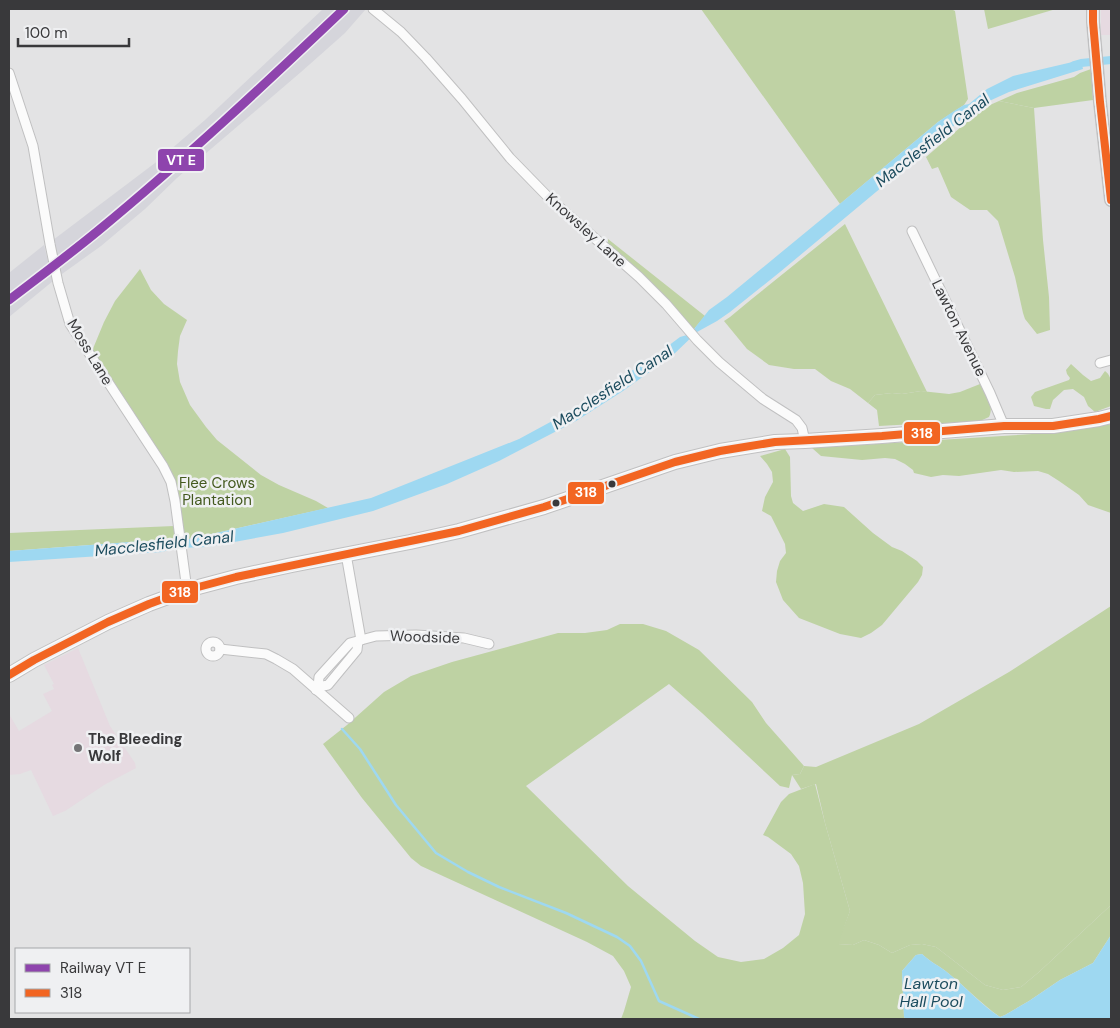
<svg xmlns="http://www.w3.org/2000/svg" width="1120" height="1028" font-family="'DM Sans',sans-serif">
<style>
.commercial{fill:#e6dae1}
.built{fill:#d5d5db}
.green{fill:#bfd2a4}
.forest{fill:#bed2a3}
.water{fill:#9ed8f1}
.lines{fill:none;stroke-linecap:round;stroke-linejoin:round}
.stream{stroke:#9ed8f1;stroke-width:2.5}
.canal{stroke:#9ed8f1;stroke-width:8}
.minor-casing{stroke:#c0c0c1;stroke-width:11}
.major-casing{stroke:#c0c0c1;stroke-width:14}
.highway-casing{stroke:#c0c0c1;stroke-width:16}
.minor{stroke:#fbfbfb;stroke-width:9}
.major{stroke:#fbfbfb;stroke-width:11}
.highway{stroke:#fbfbfb;stroke-width:14}
.bus-1-casing{stroke:#eff0f2;stroke-width:11}
.bus-1{stroke:#f26522;stroke-width:8}
.rail-1-casing{stroke:#eff0f2;stroke-width:12}
.rail-1{stroke:#8e44ad;stroke-width:9}
.bus-dot{fill:#39393b;stroke:#eff0f2;stroke-width:2}
.poi-dot{fill:#747476;stroke:#eff0f2;stroke-width:2}
.labels{text-anchor:middle;stroke-width:5;stroke-linejoin:round;paint-order:stroke}
.street-label{font-size:15px;fill:#39393b;stroke:#eff0f2}
.park-label{font-size:15px;fill:#445a1f;stroke:#eff0f2}
.poi-label{font-size:15px;font-weight:bold;fill:#39393b;stroke:#eff0f2;text-anchor:start}
.water-label{font-size:16px;font-style:italic;fill:#1c4c5e;stroke:#eff0f2}
.line-badge{stroke:#eff0f2;stroke-width:2}
.badge-label{font-size:14px;text-anchor:middle;font-weight:bold;fill:#fff}
</style>
<rect width="100%" height="100%" fill="#e3e3e4"/>
<!-- commercial -->
<g class="commercial">
<rect x="1101" y="9" width="10" height="26"/>
<polygon points="78,648 110,726 135,763 136,768 104,785 65,811 53,816 31,770 20,774 9,775 9,714 19,731 52,711 43,694 54,689 52,685 54,684 44,665"/>
</g>
<!-- built -->
<g class="built">
<polygon points="323,9 366,9 345,33 301,72 177,178 145,209 101,246 62,274 58,267 53,240 155,163 205,120"/>
<polygon points="44,245 53,281 9,317 9,273"/>
</g>
<!-- green -->
<g class="green">
<polygon points="701,9 951,9 955,11 968,99 964,105 938,122 840,204"/>
<polygon points="984,9 1056,9 988,29"/>
<polygon points="999,101 1034,108 1043,240 1049,297 1050,330 1037,334 1025,319 1023,313 1015,277 998,221 987,210 970,210 951,197 938,167 932,169 926,157 983,108"/>
<polygon points="845,224 927,392 921,391 902,394 892,393 875,395 868,403 850,389 831,381 815,369 794,369 769,365 747,349 724,321 730,317 753,298"/>
<polygon points="608,239 705,316 694,329 659,291 608,245"/>
<path d="M1071,364L1083,375L1091,381L1100,378L1105,371C1115,378 1111,395 1111,406L1095,412L1088,406L1084,397L1073,389L1064,390L1053,400L1050,409H1046L1034,406L1031,397L1035,392L1069,380L1070,378L1067,374L1066,370Z"/>
<polygon points="1111,606 1111,905 1039,972 1021,987 1003,990 985,985 936,947 922,944 910,945 892,953 879,945 864,940 853,945 837,944 850,911 825,823 816,784 801,789 792,775 800,774 804,766 816,767 919,724 1009,672"/>
</g>
<!-- forest -->
<g class="forest">
<polygon points="1091,69 1093,100 1034,108 999,101 1017,93 1074,77 1080,73"/>
<polygon points="140,269 151,290 164,304 187,320 180,336 178,351 177,364 180,382 190,405 206,427 217,440 261,475 279,485 316,501 328,508 185,540 175,485 92,351 104,322 115,301"/>
<path d="M980,384C985,394 995,406 989,417L978,422L915,424L879,426L877,410L868,403L875,395L892,393L902,394L921,391L949,394L960,392Z"/>
<polygon points="1111,424 1111,513 1088,505 1079,495 1059,481 1048,474 1038,471 1014,472 1001,470 959,476 943,475 931,477 914,473 913,470 905,464 895,459 885,458 862,460 821,456 812,448 1064,432"/>
<polygon points="785,449 790,457 791,496 793,503 803,511 824,504 844,507 873,533 892,547 902,551 917,561 923,567 922,575 918,582 882,625 871,633 861,638 840,634 799,618 783,600 776,582 777,571 780,561 786,553 785,544 771,516 762,511 765,497 773,482 772,472 767,464 760,456"/>
<polygon points="174,526 177,541 144,541 9,551 9,533"/>
<path d="M620,624H643L666,631L699,650L752,702L766,723L804,766L800,774L792,775L789,788L780,786L702,713L669,684L526,786L628,886L695,941L718,957L741,962L764,959L783,948L799,935L805,914L803,883L799,866L791,854L768,837L763,835L781,802L789,794L815,784L825,823L850,911L838,944L853,945L864,940L879,945L892,953L910,945L922,944L936,947L985,985L1003,990L1021,987L1039,972L1111,905V935L1093,963L1060,980L1029,1001L1005,1015L1000,1017C981,1004 966,987 948,973C940,966 930,962 922,954L916,955L902,971L904,1017L906,1019H621L624,1011L631,987L624,971L613,956L587,942L421,866L411,858L362,798L323,744L347,725L384,692L411,676L452,662L558,633H585L607,630Z"/>
</g>
<!-- water -->
<g class="water">
<path d="M1081,60L1083,69L1009,92L987,102L978,105L906,167L780,272L730,312L717,321L697,332L673,355L623,391L576,421L499,461L447,484L373,511L283,533L207,547L175,548L162,552L9,562V551L144,541C158,541 171,542 185,540L371,498L519,439L567,413L656,355L680,337L687,335L694,329L709,310L727,297L823,218L938,122L954,111L964,105L969,104L987,89L1013,76Z"/>
<path d="M1111,935V1019H906L904,1017L902,971L916,955L922,954C930,962 940,966 948,973C966,987 981,1005 1000,1017L1005,1015L1029,1001L1060,980L1093,963Z"/>
</g>
<g class="lines">
<!-- stream -->
<polyline class="stream" points="342,729 360,749 396,805 436,853 468,872 499,887 566,913 617,937 630,946 641,961 659,1001 699,1019"/>
<!-- canal -->
<polyline class="canal" points="1074,65 1081,63 1111,60"/>
<defs>
<g id="minor">
<polyline points="373,9 401,32 426,58 462,99 510,158 549,198 639,277 666,304 697,340 719,362 763,399 796,420 802,428 805,441"/>
<polyline points="9,73 33,146 50,244 58,283 70,324 163,466 171,482 175,501 187,590"/>
<polyline points="912,231 990,393 1004,426"/>
<polyline points="1100,363 1111,360"/>
<polyline points="346,554 361,640"/>
<circle cx="213" cy="649" r="7"/>
<polyline points="220,649 266,654 276,659 293,669 349,718"/>
<polyline points="318,687 328,685 357,650 358,641"/>
<polyline points="316,690 318,687 319,677 350,643 361,640 376,636 416,635 464,638 489,644"/>
</g>
<polyline id="major" points="1093,9 1093,22 1100,102 1111,200"/>
<polyline id="highway" points="9,675 34,660 108,622 149,604 187,590 236,577 292,565 410,542 459,531 544,507 675,462 720,451 775,442 805,441 882,436 1004,426 1053,426 1099,419 1111,416"/>
</defs>
<!-- minor casing -->
<use href="#minor" class="minor-casing"/>
<!-- major casing -->
<use href="#major" class="major-casing"/>
<!-- highway casing -->
<use href="#highway" class="highway-casing"/>
<!-- minor -->
<use href="#minor" class="minor"/>
<!-- major -->
<use href="#major" class="major"/>
<!-- highway -->
<use href="#highway" class="highway"/>
<defs>
<g id="bus-1">
<polyline points="1093,9 1093,22 1100,102 1111,200"/>
<polyline points="9,675 34,660 108,622 149,604 187,590 236,577 459,531 544,507 675,462 720,451 775,442 882,436 1004,426 1053,426 1099,419 1111,416"/>
</g>
</defs>
<!-- bus-1 casing -->
<use href="#bus-1" class="bus-1-casing"/>
<!-- bus-1 -->
<use href="#bus-1" class="bus-1"/>
<defs>
<path id="rail-1" d="M9,300C39,277 70,254 99,230C184,160 264,85 344,9"/>
</defs>
<!-- rail-1 casing -->
<use href="#rail-1" class="rail-1-casing"/>
<!-- rail-1 -->
<use href="#rail-1" class="rail-1"/>
</g>
<!-- markers -->
<g class="bus-dot">
<circle cx="612" cy="484" r="4.5"/>
<circle cx="556" cy="503" r="4.5"/>
</g>
<circle class="poi-dot" cx="78" cy="748" r="5"/>
<g class="labels">
<!-- street labels -->
<g class="street-label">
<text transform="translate(586 230) rotate(42)" y="5">Knowsley Lane</text>
<text transform="translate(959 328) rotate(64)" y="5">Lawton Avenue</text>
<text transform="translate(90 352) rotate(59)" y="5">Moss Lane</text>
<text transform="translate(425 637) rotate(2)" y="5">Woodside</text>
</g>
<!-- park labels -->
<g class="park-label">
<text x="217" y="488">Flee Crows<tspan x="217" dy="17">Plantation</tspan></text>
</g>
<!-- poi labels -->
<g class="poi-label">
<text x="88" y="744">The Bleeding<tspan x="88" dy="17">Wolf</tspan></text>
</g>
<!-- water labels -->
<g class="water-label">
<text transform="translate(932 140) rotate(-38)" y="6">Macclesfield Canal</text>
<text transform="translate(612 387) rotate(-33)" y="6">Macclesfield Canal</text>
<text transform="translate(164 543) rotate(-6)" y="6">Macclesfield Canal</text>
<text x="931" y="989">Lawton<tspan x="931" dy="18">Hall Pool</tspan></text>
</g>
</g>
<g class="line-badge">
<rect x="157" y="148" width="48" height="24" rx="5" fill="#8e44ad"/>
<rect x="903" y="421" width="38" height="24" rx="5" fill="#f26522"/>
<rect x="567" y="481" width="38" height="24" rx="5" fill="#f26522"/>
<rect x="161" y="580" width="38" height="24" rx="5" fill="#f26522"/>
</g>
<g class="badge-label">
<text x="181" y="165">VT E</text>
<text x="922" y="438">318</text>
<text x="586" y="497">318</text>
<text x="180" y="597">318</text>
</g>
<!-- border -->
<rect width="1120" height="1028" fill="none" stroke="#39393b" stroke-width="20"/>
<!-- legend -->
<rect x="15" y="948" width="175" height="65" fill="#eff0f2" stroke="#a6a7a9"/>
<rect x="25" y="964" width="25" height="8" fill="#8e44ad" stroke="#a6a7a9"/>
<text x="60" y="973" font-size="15" fill="#39393b">Railway VT E</text>
<rect x="25" y="989" width="25" height="8" fill="#f26522" stroke="#a6a7a9"/>
<text x="60" y="998" font-size="15" fill="#39393b">318</text>
<!-- scale -->
<path d="M18 38v8h111v-8" fill="none" stroke="#39393b" stroke-width="2.5"/>
<text x="25" y="38" font-size="15" fill="#39393b" stroke="#eff0f2" stroke-width="4" paint-order="stroke">100 m</text>
</svg>
